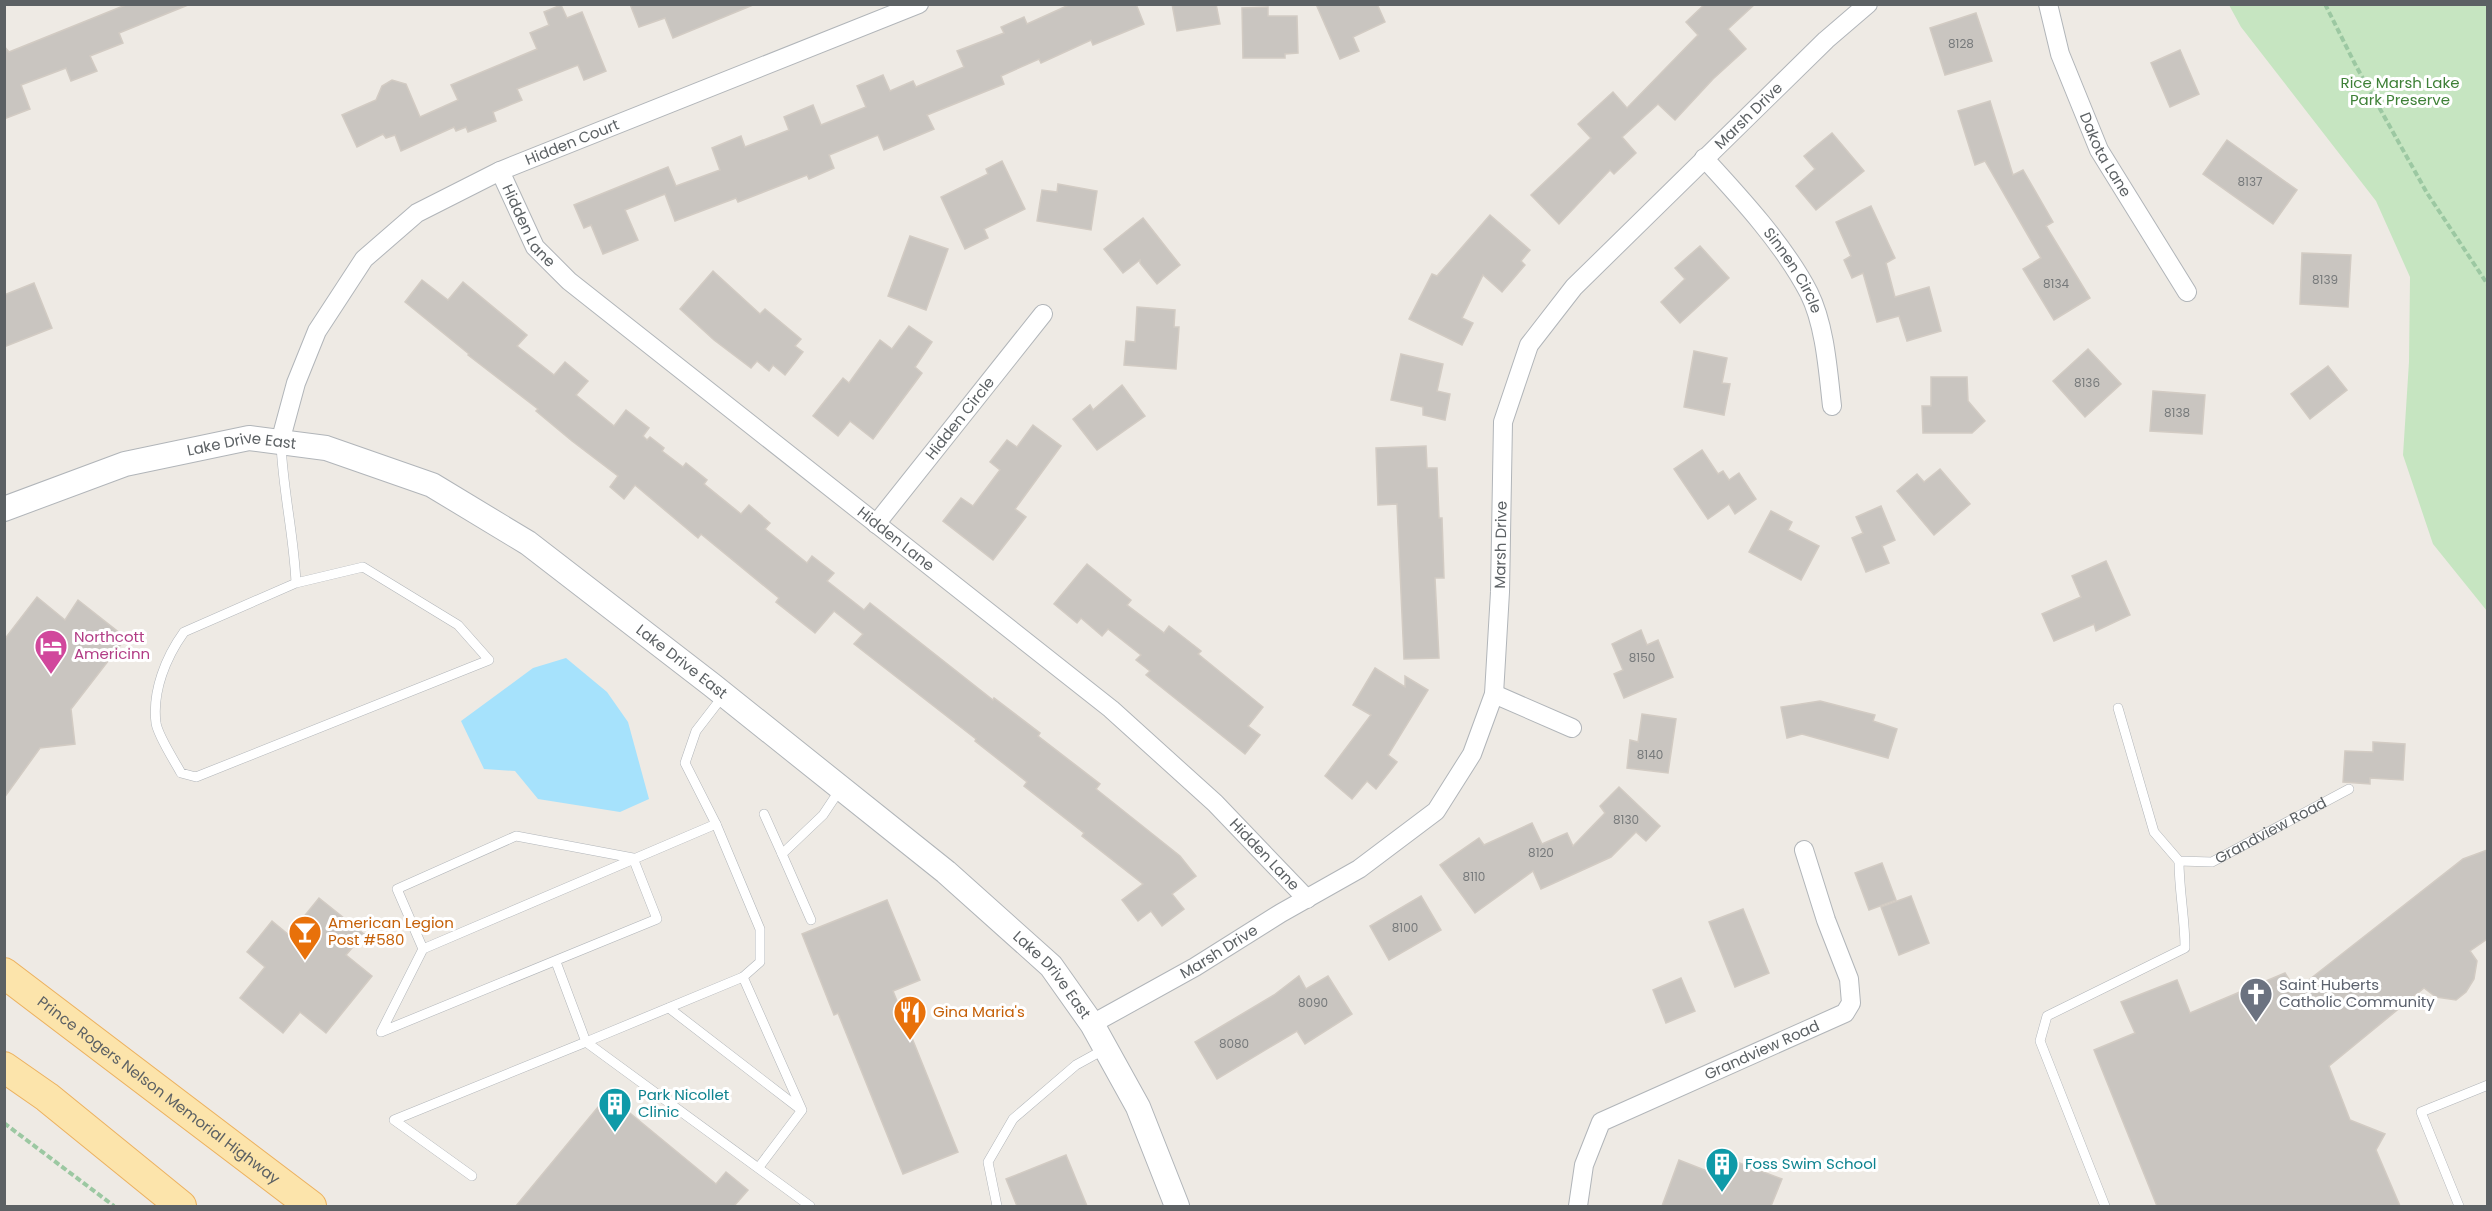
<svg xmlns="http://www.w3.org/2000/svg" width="2492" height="1211" font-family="Poppins,sans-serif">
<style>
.green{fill:#c6e5c1}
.water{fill:#a6e2fc}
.building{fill:#c9c5c0;stroke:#d2cbc3;stroke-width:1.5}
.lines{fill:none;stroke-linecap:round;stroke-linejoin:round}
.service-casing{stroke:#b1b5b9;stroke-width:10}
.minor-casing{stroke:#b1b5b9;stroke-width:20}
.tertiary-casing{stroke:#b1b5b9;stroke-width:26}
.primary-casing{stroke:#ecb15f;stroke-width:32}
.path{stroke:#9cc8a2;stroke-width:4;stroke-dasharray:6 3;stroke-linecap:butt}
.service{stroke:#fff;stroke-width:9}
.minor{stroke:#fff;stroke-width:18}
.tertiary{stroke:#fff;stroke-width:24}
.primary{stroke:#fce4ab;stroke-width:30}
.labels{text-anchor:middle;stroke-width:6;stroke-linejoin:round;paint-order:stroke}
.number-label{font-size:12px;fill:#777a7b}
.park-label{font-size:15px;fill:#3e8037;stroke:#fff}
.street-label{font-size:15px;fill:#5c6164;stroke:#fff}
.hotel-label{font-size:15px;fill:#b23c85;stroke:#fff;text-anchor:start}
.food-label{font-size:15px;fill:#c56008;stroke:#fff;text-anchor:start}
.worship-label{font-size:15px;fill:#5b616d;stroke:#fff;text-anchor:start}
.culture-label{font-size:15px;fill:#0d838f;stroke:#fff;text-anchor:start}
</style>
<rect width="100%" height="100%" fill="#eeeae4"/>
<!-- green -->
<polygon class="green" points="2229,5 2487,5 2487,611 2433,544 2403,455 2409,362 2410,277 2376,201 2241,27"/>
<!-- water -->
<polygon class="water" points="566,658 607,692 628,722 649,799 620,812 538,799 515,771 484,769 461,721 533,668"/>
<!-- building -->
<g class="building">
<polygon points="128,4 188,5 119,33 123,43 90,56 97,71 71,81 66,68 21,85 30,109 4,119 4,46 9,52"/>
<polygon points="630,4 753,4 753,5 673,38 665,18 639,27"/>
<polygon points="1071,4 1136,4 1144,24 1093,45 1091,40 1041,63 1039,59 1001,76 1004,84 927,115 934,129 884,150 878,135 829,155 834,168 809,179 807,175 738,202 736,198 675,221 665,194 625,210 638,240 603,254 591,225 584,228 574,205 668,167 676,186 720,170 712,148 741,136 745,147 789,130 784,117 813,105 821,125 866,107 857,86 883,75 890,91 913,81 916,87 964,67 957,51 1004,33 1001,27 1024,17 1027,24"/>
<polygon points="1172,4 1216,4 1220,24 1177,31"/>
<polygon points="1316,4 1377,4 1385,22 1353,37 1359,51 1340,59"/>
<polygon points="1705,4 1755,4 1728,29 1746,49 1713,79 1675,120 1658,104 1622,137 1636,153 1614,174 1610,170 1559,224 1531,195 1591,138 1578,124 1613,92 1627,108 1698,35 1686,22"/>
<polygon points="561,5 567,18 582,12 606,71 584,80 578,65 517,89 522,100 493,112 496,121 468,132 466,127 456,131 454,127 401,151 395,135 386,138 383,134 357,147 342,115 376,100 382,86 392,80 406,84 420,117 458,100 451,85 537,49 530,33 549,25 544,12"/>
<polygon points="1268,7 1268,16 1297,16 1298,53 1285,54 1285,58 1243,58 1242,8"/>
<polygon points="1976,13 1992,61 1945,75 1930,28"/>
<polygon points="2180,50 2199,94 2170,107 2151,63"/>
<polygon points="1990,101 2013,175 2023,170 2053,222 2046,226 2090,298 2054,320 2023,269 2041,258 1985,161 1975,165 1958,111"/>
<polygon points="1832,133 1864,171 1816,210 1796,186 1815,169 1804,156"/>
<polygon points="2227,140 2297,190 2273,224 2203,174"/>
<polygon points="1002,161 1025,209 984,229 988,238 965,249 941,197 988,174 986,169"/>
<polygon points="1058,184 1097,191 1091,230 1037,221 1042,190 1057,192"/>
<polygon points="1871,206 1895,258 1886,263 1895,297 1929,287 1941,331 1907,341 1899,316 1877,322 1863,273 1852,278 1844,260 1851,256 1836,222"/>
<polygon points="1490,215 1530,250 1521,261 1525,265 1502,292 1483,275 1462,318 1473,323 1462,345 1409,319 1432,274 1437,276"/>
<polygon points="1143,218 1180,265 1157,284 1140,263 1140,260 1123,273 1104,249"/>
<polygon points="910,236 948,249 926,310 888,296"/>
<polygon points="1700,246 1729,278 1680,323 1661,302 1685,279 1675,268"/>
<polygon points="2302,253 2351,255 2348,307 2300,304"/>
<polygon points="713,271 760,314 765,309 801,339 795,346 803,352 785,375 773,365 769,371 757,361 751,368 714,340 680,309"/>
<polygon points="422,280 448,300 463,282 527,335 517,346 554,375 565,362 588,381 576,395 614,426 626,410 649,428 643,436 647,440 650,437 664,448 662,451 683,467 686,463 707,480 704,484 741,514 749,505 770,523 765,529 807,563 812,556 834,573 827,581 864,610 870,603 993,700 994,698 1040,733 1038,736 1100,784 1096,789 1180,856 1196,876 1172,894 1184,909 1162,926 1151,911 1138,921 1122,900 1143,884 1082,836 1084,833 1024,786 1027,782 975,741 976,739 854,644 863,634 834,611 815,633 776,602 779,598 701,534 698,538 635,485 624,499 610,487 618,476 572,441 536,411 538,409 468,355 469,354 405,302"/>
<polygon points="34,283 52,328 4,347 4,295"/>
<polygon points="1137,307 1175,310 1174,327 1179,327 1176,369 1124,365 1126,341 1135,342"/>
<polygon points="909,326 932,342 915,367 922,373 873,439 850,421 838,436 813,416 843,378 849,383 880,340 892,349"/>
<polygon points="2088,349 2121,384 2085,417 2053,381"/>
<polygon points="1694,351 1727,358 1722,383 1730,384 1724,415 1684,407"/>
<polygon points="1401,354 1443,364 1437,391 1450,394 1445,420 1423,415 1423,407 1391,400"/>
<polygon points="2328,366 2347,390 2310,419 2291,394"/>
<polygon points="1931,377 1967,377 1968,401 1985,421 1972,433 1923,433 1922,406 1931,406"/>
<polygon points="1122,385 1145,416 1097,450 1073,419 1090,405 1093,410"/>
<polygon points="2153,391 2205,395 2202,434 2150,431"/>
<polygon points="1033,425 1061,446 1015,509 1026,517 993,560 943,521 961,498 973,506 1000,470 990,462 1007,440 1017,447"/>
<polygon points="1426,446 1427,468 1437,468 1439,518 1442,518 1444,578 1435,578 1439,658 1404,659 1397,504 1378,505 1376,448"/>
<polygon points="1702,450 1718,474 1723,471 1729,480 1739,473 1756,499 1735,514 1729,504 1708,519 1674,469"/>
<polygon points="1940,469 1970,504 1934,535 1897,491 1917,474 1924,482"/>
<polygon points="1881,506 1895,540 1882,546 1889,563 1866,572 1852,538 1863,533 1856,517"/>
<polygon points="1771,511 1792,522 1788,530 1819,546 1801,580 1749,552"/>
<polygon points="2106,561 2130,615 2096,631 2094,624 2054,641 2042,614 2081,597 2072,576"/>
<polygon points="1087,564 1131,600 1127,605 1164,633 1169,626 1201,651 1198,654 1263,707 1248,726 1260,735 1245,754 1146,675 1150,671 1136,660 1141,655 1108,629 1102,636 1081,618 1077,623 1054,604"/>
<polygon points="37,597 65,620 78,600 126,638 71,709 75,744 40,748 4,798 4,640"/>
<polygon points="1641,630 1647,645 1658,640 1673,677 1624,698 1614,674 1623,670 1612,644"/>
<polygon points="1375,668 1405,687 1405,676 1428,690 1388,755 1397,762 1376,789 1367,781 1352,799 1325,776 1371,715 1353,705"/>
<polygon points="1820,701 1875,715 1873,721 1897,729 1888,758 1802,734 1787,738 1781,707"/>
<polygon points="1642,714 1676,719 1668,773 1627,768 1630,740 1638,742"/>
<polygon points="2373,742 2405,744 2403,780 2370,778 2370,784 2343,782 2345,751 2373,752"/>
<polygon points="1619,787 1660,826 1646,841 1636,832 1611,857 1541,889 1533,871 1475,913 1440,865 1479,838 1484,845 1532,823 1542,844 1567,833 1573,846 1605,813 1600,806"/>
<polygon points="2487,850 2487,939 2470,951 2477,961 2474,979 2466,992 2456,1000 2436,997 2424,988 2329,1066 2350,1120 2385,1134 2376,1150 2400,1206 2157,1206 2094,1050 2135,1033 2121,1002 2177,980 2190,1013 2285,973 2296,990 2463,859"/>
<polygon points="1882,863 1896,900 1869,910 1855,873"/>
<polygon points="1421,896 1441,930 1389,960 1370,926"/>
<polygon points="1911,896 1929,943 1899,955 1881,907"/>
<polygon points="319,898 364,934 346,955 372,976 326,1033 300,1012 283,1033 240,998 265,967 247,952 272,921 289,935"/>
<polygon points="887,900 920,980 893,991 958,1152 903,1174 838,1013 834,1015 802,934"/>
<polygon points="1743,909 1769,973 1735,987 1709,922"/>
<polygon points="1299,976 1306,989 1328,976 1352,1014 1305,1044 1297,1031 1217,1079 1195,1042 1274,995"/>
<polygon points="1681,978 1695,1011 1666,1023 1653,990"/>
<polygon points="608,1095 716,1184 726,1172 748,1190 734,1206 516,1206"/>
<polygon points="1713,1153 1782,1179 1771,1206 1662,1206 1679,1160 1707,1171"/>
<polygon points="1066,1155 1087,1206 1017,1206 1006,1179"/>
</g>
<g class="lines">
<defs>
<g id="service">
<path d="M281,444C283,491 294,536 296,583L184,632C166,657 152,691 156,723C158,736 174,760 181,773L196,777L489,660L458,625L363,567L296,583"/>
<polyline points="723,696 696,731 685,763 716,824 760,929 760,962 743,977 586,1042 810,1206"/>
<path id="s1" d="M2118,708L2154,832L2179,861L2212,862L2349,789"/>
<polyline points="764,814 782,854"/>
<polyline points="811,920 782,854 823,815 841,788"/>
<polyline points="423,949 397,889 516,836 633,858 657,919 381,1032 423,949 716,824"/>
<polyline points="743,977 802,1110 759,1167"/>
<polyline points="669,1008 800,1109"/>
<polyline points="472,1176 394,1120 586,1042 556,962"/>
<polyline points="997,1206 988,1162 1013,1119 1076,1065 1105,1049"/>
<path d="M2105,1206L2040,1041L2047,1016L2185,948C2185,918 2179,891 2179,861"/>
<polyline points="2459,1206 2421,1112 2488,1085"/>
</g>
<g id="minor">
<path id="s2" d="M2048,4L2060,54L2099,150L2187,292"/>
<path id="s3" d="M1704,158C1740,197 1785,246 1809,293C1825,325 1828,371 1832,406"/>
<path id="s4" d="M500,171L535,247L569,281L1111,709L1215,803L1307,899"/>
<path id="s5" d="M280,442L296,383L317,331L364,259L417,213L500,171L919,4"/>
<path id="s6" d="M876,524L1043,314"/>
<polyline points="1494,694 1572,728"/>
<path id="s7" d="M1092,1024L1195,967L1281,913L1359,869L1436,811L1472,754L1494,694L1500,592L1503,422L1529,345L1574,287L1826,40L1868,4"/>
<path id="s8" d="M1578,1206L1584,1165L1601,1122L1845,1013L1851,1003L1849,979L1826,920L1804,850"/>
</g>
<g id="tertiary">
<path id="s9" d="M4,509L125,464L249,438L326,448L432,485L528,543L712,685L946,872L1051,966L1092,1024L1138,1107L1177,1206"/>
</g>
<g id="primary">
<path id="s10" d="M4,973L311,1206"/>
<polyline points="4,1067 47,1097 181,1206"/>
</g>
</defs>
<!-- service casing -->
<use href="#service" class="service-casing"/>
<!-- minor casing -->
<use href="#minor" class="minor-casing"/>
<!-- tertiary casing -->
<use href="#tertiary" class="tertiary-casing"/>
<!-- primary casing -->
<use href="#primary" class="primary-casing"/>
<!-- path -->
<g class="path">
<polyline points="2325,4 2356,66 2427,193 2488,285"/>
<polyline points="4,1123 114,1206"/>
</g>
<!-- service -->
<use href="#service" class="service"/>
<!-- minor -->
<use href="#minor" class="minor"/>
<!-- tertiary -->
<use href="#tertiary" class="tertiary"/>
<!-- primary -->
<use href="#primary" class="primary"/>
</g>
<!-- icons -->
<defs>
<symbol id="hotel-pin" viewBox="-11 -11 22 30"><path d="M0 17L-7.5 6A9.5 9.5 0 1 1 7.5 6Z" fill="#d1479c" stroke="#fff"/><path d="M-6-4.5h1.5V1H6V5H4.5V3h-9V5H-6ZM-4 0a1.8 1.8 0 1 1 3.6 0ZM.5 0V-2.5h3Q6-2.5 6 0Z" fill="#fff"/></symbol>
<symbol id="bar-pin" viewBox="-11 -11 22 30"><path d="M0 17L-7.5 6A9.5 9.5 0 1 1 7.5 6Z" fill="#e8710a" stroke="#fff"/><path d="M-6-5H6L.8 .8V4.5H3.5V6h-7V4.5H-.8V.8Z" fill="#fff"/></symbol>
<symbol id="church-pin" viewBox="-11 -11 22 30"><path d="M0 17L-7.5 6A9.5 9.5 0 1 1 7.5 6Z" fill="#6b7280" stroke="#fff"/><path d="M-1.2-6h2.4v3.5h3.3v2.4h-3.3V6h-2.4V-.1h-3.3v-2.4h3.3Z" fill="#fff"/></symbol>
<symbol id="restaurant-pin" viewBox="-11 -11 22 30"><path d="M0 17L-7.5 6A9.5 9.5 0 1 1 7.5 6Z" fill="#e8710a" stroke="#fff"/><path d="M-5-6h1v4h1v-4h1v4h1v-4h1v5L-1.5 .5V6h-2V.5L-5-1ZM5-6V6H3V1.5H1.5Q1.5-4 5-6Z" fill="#fff"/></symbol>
<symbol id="building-pin" viewBox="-11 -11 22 30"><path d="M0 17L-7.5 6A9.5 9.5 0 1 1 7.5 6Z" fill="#0f9aa8" stroke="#fff"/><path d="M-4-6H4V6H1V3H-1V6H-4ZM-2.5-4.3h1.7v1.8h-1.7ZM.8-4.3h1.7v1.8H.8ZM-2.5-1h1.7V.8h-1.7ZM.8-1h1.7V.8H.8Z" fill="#fff"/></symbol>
</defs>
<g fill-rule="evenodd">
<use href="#hotel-pin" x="32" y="627" width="38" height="52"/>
<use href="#bar-pin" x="286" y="913" width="38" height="52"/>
<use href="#church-pin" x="2237" y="975" width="38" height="52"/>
<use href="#restaurant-pin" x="891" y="993" width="38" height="52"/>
<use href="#building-pin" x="596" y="1085" width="38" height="52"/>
<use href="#building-pin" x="1703" y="1145" width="38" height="52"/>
</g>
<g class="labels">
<!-- number labels -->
<g class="number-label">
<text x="1961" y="48">8128</text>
<text x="2250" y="186">8137</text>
<text x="2325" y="284">8139</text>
<text x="2056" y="288">8134</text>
<text x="2087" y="387">8136</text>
<text x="2177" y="417">8138</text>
<text x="1642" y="662">8150</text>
<text x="1650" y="759">8140</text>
<text x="1626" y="824">8130</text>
<text x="1541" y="857">8120</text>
<text x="1474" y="881">8110</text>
<text x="1405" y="932">8100</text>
<text x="1313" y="1007">8090</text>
<text x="1234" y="1048">8080</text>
</g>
<!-- park labels -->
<g class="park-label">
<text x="2400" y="88">Rice Marsh Lake<tspan x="2400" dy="17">Park Preserve</tspan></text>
</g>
<!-- street labels -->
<g class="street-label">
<text dy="5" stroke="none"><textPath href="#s7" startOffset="1208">Marsh Drive</textPath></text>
<text dy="5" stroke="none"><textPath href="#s5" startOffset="444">Hidden Court</textPath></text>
<text dy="5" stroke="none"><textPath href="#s2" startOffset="162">Dakota Lane</textPath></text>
<text dy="5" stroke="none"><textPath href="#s4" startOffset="62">Hidden Lane</textPath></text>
<text dy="5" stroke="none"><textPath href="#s3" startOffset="144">Sinnen Circle</textPath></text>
<text dy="5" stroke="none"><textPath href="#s6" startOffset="135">Hidden Circle</textPath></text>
<text dy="5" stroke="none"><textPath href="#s9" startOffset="248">Lake Drive East</textPath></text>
<text dy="5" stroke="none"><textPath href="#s4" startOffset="548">Hidden Lane</textPath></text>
<text dy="5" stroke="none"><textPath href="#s7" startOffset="686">Marsh Drive</textPath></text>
<text dy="5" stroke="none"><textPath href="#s9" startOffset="752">Lake Drive East</textPath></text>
<text dy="5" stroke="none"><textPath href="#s1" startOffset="267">Grandview Road</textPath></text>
<text dy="5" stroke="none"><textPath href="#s4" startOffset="1034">Hidden Lane</textPath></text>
<text dy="5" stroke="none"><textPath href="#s7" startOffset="146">Marsh Drive</textPath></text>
<text dy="5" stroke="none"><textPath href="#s9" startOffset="1238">Lake Drive East</textPath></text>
<text dy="5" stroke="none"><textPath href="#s8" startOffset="264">Grandview Road</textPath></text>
<text dy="5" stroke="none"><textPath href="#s10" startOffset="194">Prince Rogers Nelson Memorial Highway</textPath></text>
</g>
<!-- hotel labels -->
<g class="hotel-label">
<text x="74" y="642">Northcott<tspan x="74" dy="17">Americinn</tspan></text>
</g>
<!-- food labels -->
<g class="food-label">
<text x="328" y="928">American Legion<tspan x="328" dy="17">Post #580</tspan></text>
<text x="933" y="1017">Gina Maria's</text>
</g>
<!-- worship labels -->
<g class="worship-label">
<text x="2279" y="990">Saint Huberts<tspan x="2279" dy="17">Catholic Community</tspan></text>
</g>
<!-- culture labels -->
<g class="culture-label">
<text x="638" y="1100">Park Nicollet<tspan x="638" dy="17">Clinic</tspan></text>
<text x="1745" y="1169">Foss Swim School</text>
</g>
</g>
<!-- border -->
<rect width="2492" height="1211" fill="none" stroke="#5c6164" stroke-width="12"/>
</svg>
